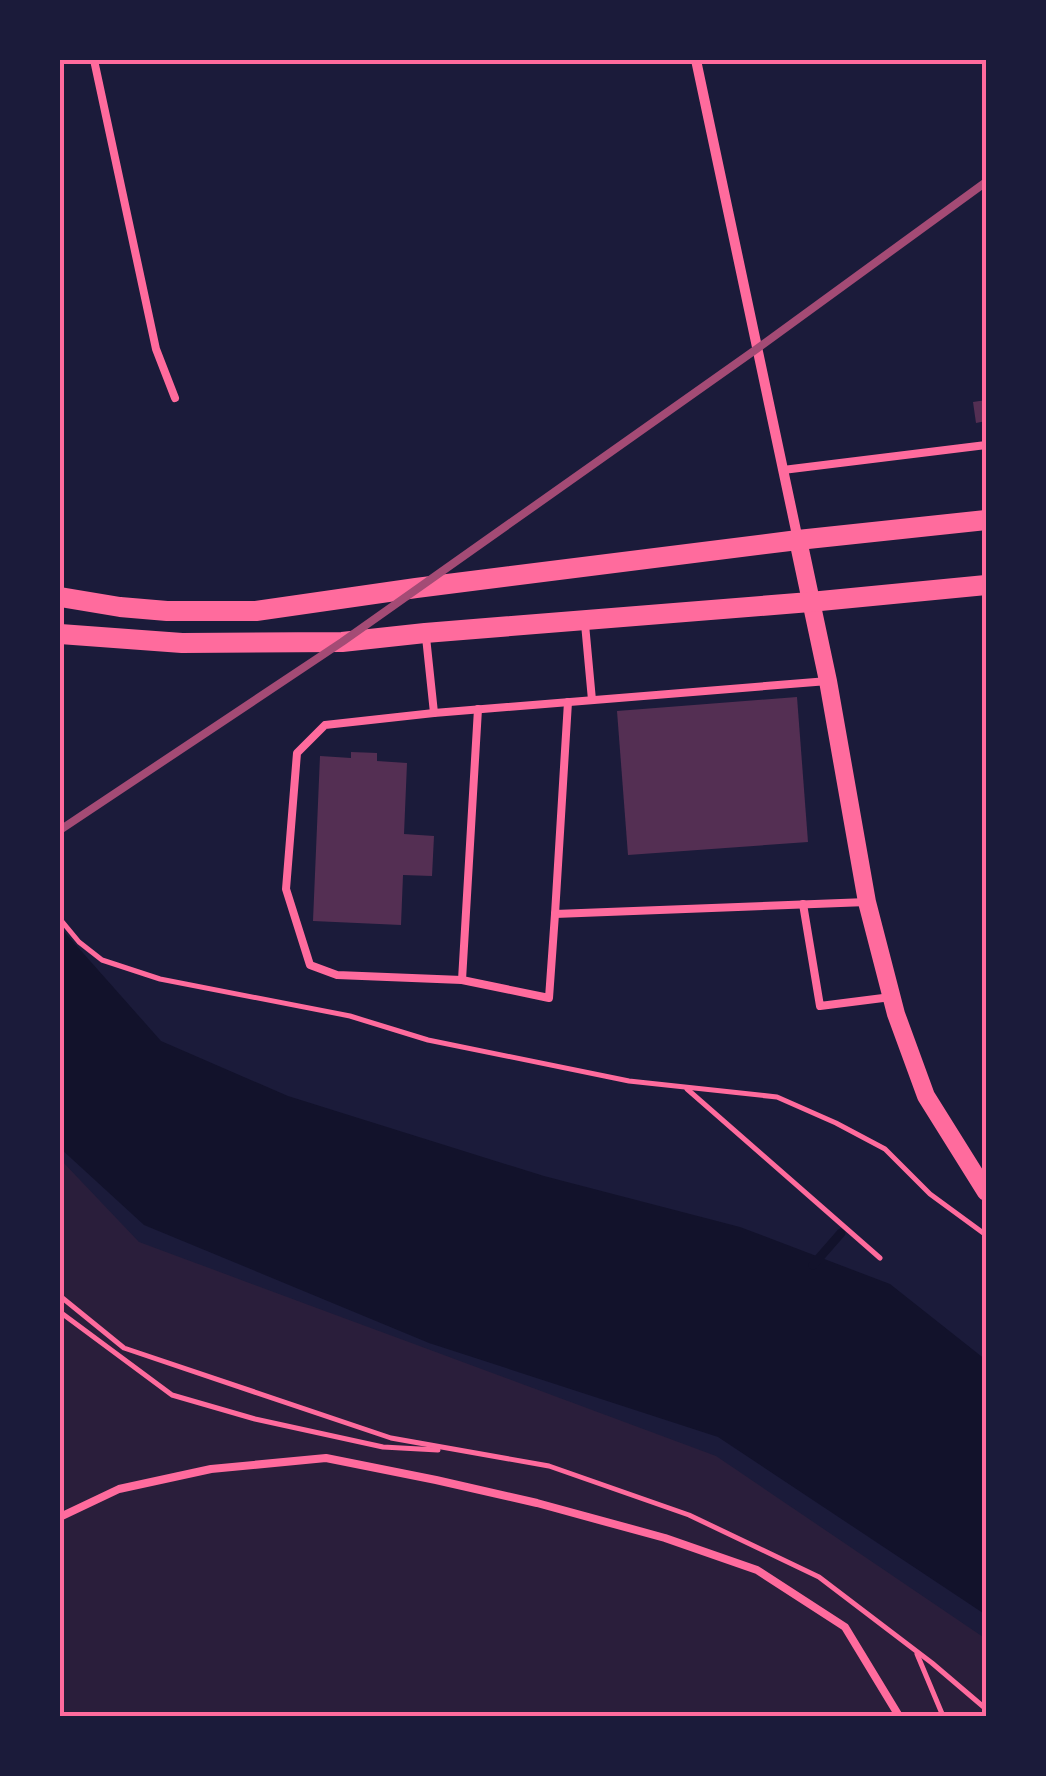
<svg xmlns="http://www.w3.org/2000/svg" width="1046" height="1776" font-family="'Golos Text',sans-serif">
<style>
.green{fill:#2a1e3b}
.water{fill:#12122b}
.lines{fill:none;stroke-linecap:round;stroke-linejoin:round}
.stream{stroke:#12122b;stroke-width:9}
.building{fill:#542f53}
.path{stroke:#ff6b9d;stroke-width:5}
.service{stroke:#ff6b9d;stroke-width:8}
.minor{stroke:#ff6b9d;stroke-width:10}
.tertiary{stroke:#ff6b9d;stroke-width:18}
.secondary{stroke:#ff6b9d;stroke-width:20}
.rail{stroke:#a44b75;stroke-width:8}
.neatline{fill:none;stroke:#ff6b9d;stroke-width:4}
</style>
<rect width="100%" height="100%" fill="#1b1b3a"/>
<!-- green -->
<polygon class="green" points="60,1159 139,1242 716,1456 986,1639 986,1716 60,1716"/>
<!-- water -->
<polygon class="water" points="60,927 161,1041 288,1096 544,1176 740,1227 890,1284 986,1360 986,1615 718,1437 429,1343 144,1225 60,1148"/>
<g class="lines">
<!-- stream -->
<polyline class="stream" points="813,1265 841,1233"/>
</g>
<!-- building -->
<g class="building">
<polygon points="986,400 986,421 976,423 973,402"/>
<polygon points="797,697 808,842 628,855 617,711"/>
<polygon points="351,752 377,753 377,761 407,763 404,834 434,836 432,876 403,875 401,925 313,921 320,756 351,758"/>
</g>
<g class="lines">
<!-- path -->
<g class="path">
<polyline points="60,919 79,942 102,960 160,979 350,1016 428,1040 629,1081 777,1097 836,1123 885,1149 930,1194 986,1235"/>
<polyline points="687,1089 880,1258"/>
<polyline points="60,1296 124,1348 391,1438 549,1466 689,1515 819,1577 932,1663 986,1709"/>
<polyline points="60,1312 172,1395 255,1419 383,1447 438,1450"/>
<polyline points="917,1654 943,1716"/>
</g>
<!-- service -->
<g class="service">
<polyline points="94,60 156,349 175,398"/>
<polyline points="810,60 814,60"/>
<polyline points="783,470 986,445"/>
<polyline points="585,624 592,700"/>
<polyline points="426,637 434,713 828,681"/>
<polyline points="568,702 555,914 867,902"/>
<polyline points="478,709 462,980 549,998 555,914"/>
<polyline points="434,713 325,725 297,753 286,889 310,965 337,975 462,980"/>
<polyline points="803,904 820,1006 891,997"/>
<polyline points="60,1517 119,1489 211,1469 326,1458 436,1480 537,1503 665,1538 757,1570 845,1627 899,1716"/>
</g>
<!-- minor -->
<polyline class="minor" points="696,60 798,540"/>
<!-- tertiary -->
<polyline class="tertiary" points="798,540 828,681 867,902 896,1014 926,1096 986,1192"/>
<!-- secondary -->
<g class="secondary">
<polyline points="60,597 120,607 167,611 256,611 416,588 798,540 986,520"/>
<polyline points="60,634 182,643 342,642 425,633 810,602 986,585"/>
</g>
<!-- rail -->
<polyline class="rail" points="60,830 342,642 758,348 986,182"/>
</g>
<!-- border -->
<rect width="1046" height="1776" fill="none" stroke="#1b1b3a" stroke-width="125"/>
<rect x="62" y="62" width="922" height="1652" class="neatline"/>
</svg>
